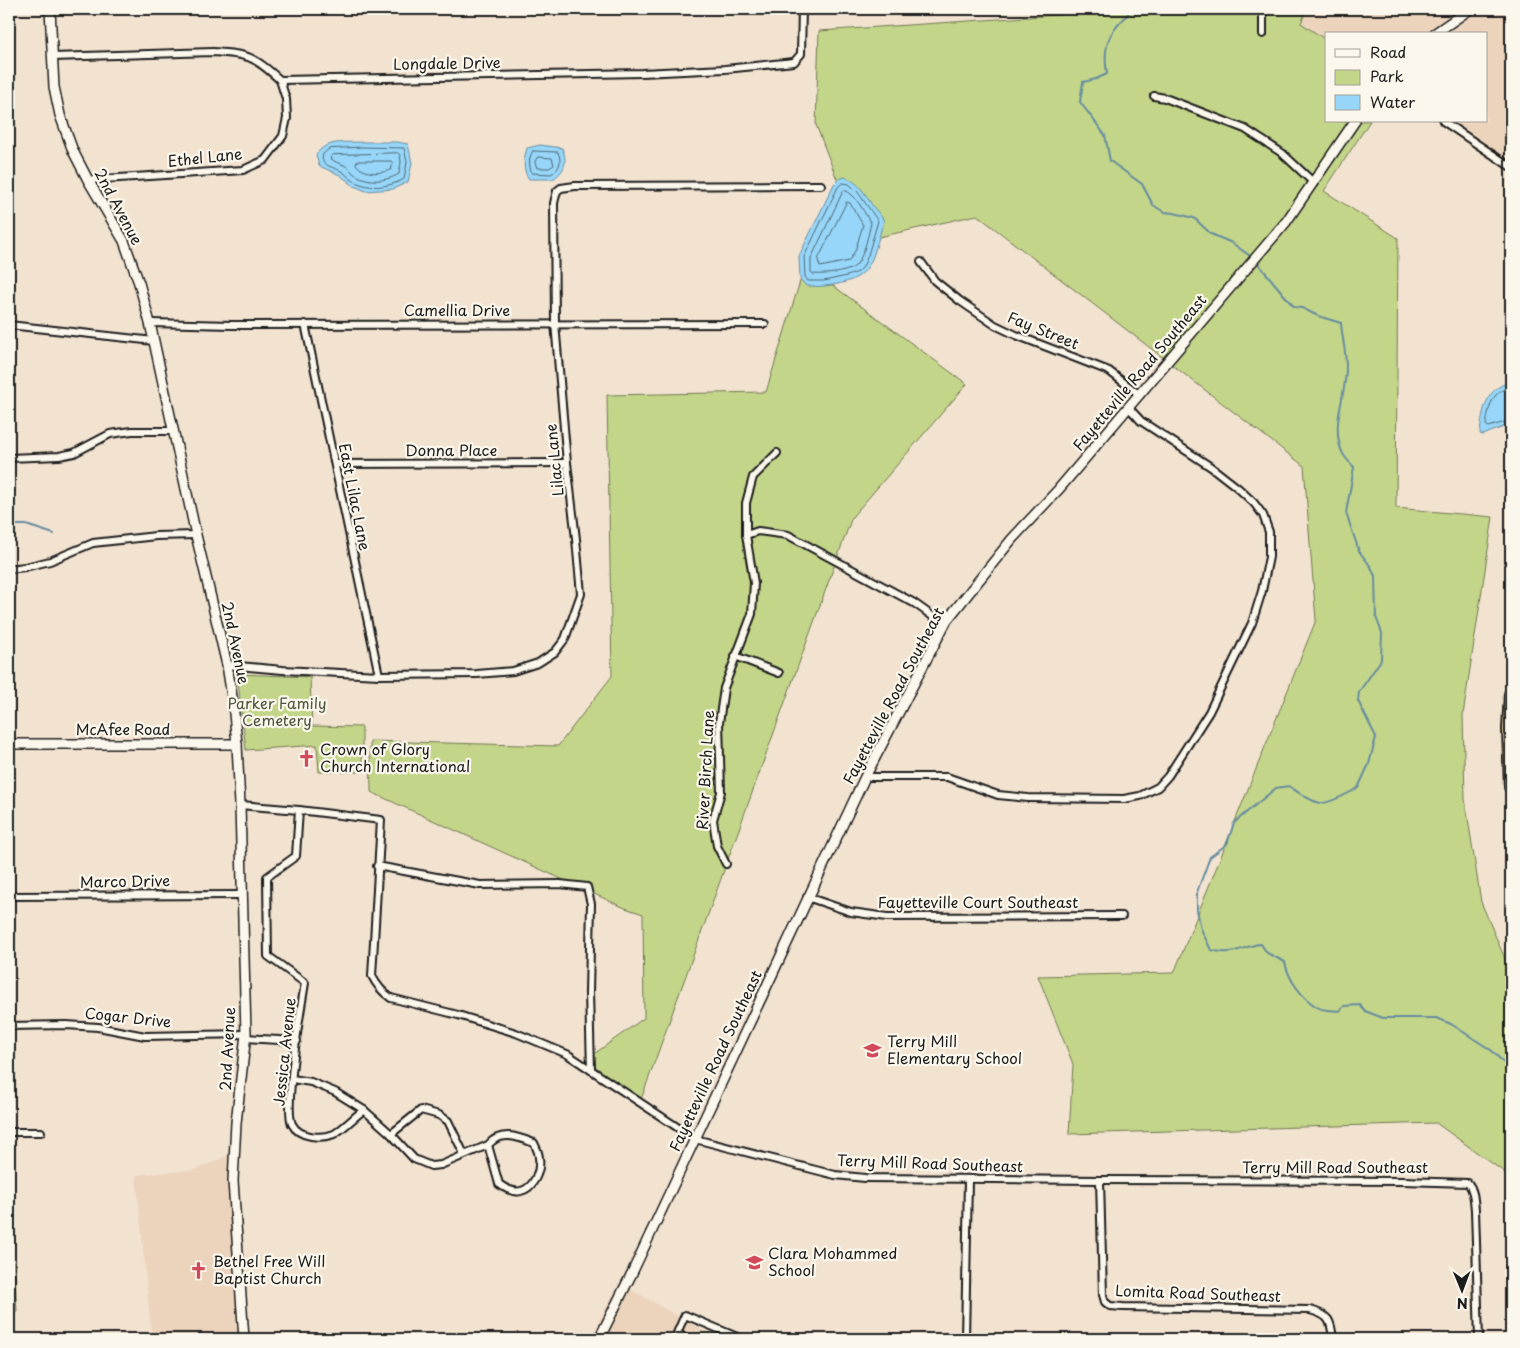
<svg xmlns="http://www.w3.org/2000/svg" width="1520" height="1348" font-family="'Playpen Sans',sans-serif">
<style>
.built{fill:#ebd3bc}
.green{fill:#c3d589;stroke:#707852}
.water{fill:#97d6f8;stroke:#668ca0}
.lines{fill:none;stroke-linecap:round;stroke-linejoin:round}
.shore{stroke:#4d6674;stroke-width:1}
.stream{stroke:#668ca0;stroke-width:2}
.minor-casing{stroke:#1c1c1c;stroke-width:10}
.tertiary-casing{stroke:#1c1c1c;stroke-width:12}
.motorway-casing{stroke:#1c1c1c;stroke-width:16}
.minor{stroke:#fbf7ec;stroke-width:6}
.tertiary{stroke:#fbf7ec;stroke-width:9}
.motorway{stroke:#fbddab;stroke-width:12}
.labels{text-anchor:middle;stroke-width:4.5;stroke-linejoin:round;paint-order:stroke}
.street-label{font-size:15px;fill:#1c1c1c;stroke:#fbf7ec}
.park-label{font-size:15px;fill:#4e543d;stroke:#fbf7ec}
.poi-label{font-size:15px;fill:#1c1c1c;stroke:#fbf7ec;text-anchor:start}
</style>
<rect width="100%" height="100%" fill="#f2e2d0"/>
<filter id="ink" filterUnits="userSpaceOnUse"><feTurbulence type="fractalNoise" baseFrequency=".02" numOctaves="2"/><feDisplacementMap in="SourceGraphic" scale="10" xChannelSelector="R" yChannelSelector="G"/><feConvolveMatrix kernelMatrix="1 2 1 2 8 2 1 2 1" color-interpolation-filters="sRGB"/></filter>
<g filter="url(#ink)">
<!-- built -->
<g class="built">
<polygon points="1307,9 1511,9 1511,163 1449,121 1486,121 1486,34 1326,34 1326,40 1301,23"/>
<polygon points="229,1155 239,1329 249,1328 251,1339 152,1339 136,1175 196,1170"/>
<polygon points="619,1283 718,1339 590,1339"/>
</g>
<!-- green -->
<g class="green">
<polygon points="1073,9 1307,9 1301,23 1326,40 1326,121 1370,121 1324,191 1398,238 1396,508 1493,517 1463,715 1465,799 1481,902 1511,973 1511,1177 1436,1123 1069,1134 1073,1064 1038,976 1174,973 1316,620 1304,466 977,215 861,241 816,125 819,31 1073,14"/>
<polygon points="805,265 967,384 852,517 639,1105 587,1059 644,1018 643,914 625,908 371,792 370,741 558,746 612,676 607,395 766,392"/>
<polygon points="237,674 310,677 312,726 362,727 362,772 319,772 317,745 246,750"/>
<polygon points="9,1262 14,1262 17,1312 9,1316"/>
</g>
<!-- water -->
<g class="water">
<path d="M363,142H397L408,144L412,163L408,182L393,189L366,191L354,186L340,175L319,166L316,155C325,139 348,143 363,142Z"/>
<path d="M540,145L562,148C568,162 565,171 553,179H529C522,170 524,158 527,148Z"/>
<path d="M845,177C860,183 864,193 872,205C876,211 881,215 884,221C870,262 875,280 825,286C819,287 812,286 806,286L800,279L799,256L834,184L839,179Z"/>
<path d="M1511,382V424L1483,435L1480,434C1482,411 1486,387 1511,382Z"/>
</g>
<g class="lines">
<!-- shore -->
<g class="shore">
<path d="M363,147L404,148L407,162L404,179C388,188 366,190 351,179C347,176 345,173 341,171C334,167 325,167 322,159L323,154L329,149Z"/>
<path d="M533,151L558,152C562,162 560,169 551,174L532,173C529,167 528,157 533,151Z"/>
<path d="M398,153L400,155L401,162L399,174C385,182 367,183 353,173C350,170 348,167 344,165C339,163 334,162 330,158L333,155Z"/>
<polygon points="538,157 552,158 554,165 549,168 537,168 535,162"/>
<path d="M358,161H391L393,163L391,170C379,174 364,175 356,164Z"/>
<polygon points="843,183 849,184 857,191 878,221 868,255 863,267 858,272 847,276 824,281 808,281 805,277 804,257 838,187"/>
<path d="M844,190C857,194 863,212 871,223C868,235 865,253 857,264C851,273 823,275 813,274L811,272V259Z"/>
<polygon points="847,202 850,203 863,225 855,251 849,261 820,267 818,260"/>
<path d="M1511,387C1491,391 1489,407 1486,425L1489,427L1511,420"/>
</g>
<!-- stream -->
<g class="stream">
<path d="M1130,9C1128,16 1123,19 1118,25C1105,39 1104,55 1107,74L1096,79L1083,82L1080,102L1105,135L1110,161L1142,184L1153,205L1164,212L1174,213L1194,218L1211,234L1232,243L1253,258"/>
<path d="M1256,261L1294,307L1302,308L1318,316L1341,323C1342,337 1346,352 1346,366C1347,395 1330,424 1342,452C1344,457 1350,463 1354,467L1346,513L1359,551L1371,567L1375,576L1376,617L1382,633L1381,660L1359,692L1358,701L1376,737L1369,764L1358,788C1349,793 1330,803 1321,803C1311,802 1296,791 1289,786L1276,788L1242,816L1234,823L1227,844L1210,857L1197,892V910L1201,929L1211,950C1217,951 1223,953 1228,952C1240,952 1250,944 1261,944L1267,953L1285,962C1288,979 1302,998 1317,1007C1323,1011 1333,1010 1340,1011L1344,1006L1360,1005L1365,1011L1383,1018H1436L1451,1024L1491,1050L1504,1063L1511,1066"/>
<polyline points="9,525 26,525 54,534"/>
</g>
<defs>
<g id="minor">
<polyline points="1263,34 1263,9"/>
<path d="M52,57L213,52C248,54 254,56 280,80L642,73L725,69L794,62L801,54L802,9"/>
<polyline points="1154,96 1165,98 1245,129 1282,153 1314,183"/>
<polyline points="1443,121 1511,167"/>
<polyline points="88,180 243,170 265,160 283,136 287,118 286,99 280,80"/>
<polyline points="921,262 935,281 960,301 995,325 1016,335 1109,371 1140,395"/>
<polyline points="150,323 232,325 765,324"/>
<polyline points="305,324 379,675"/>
<polyline points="9,325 154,341"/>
<polyline points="9,458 59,456 74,453 110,434 132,431 173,431"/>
<polyline points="335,464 567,463"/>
<polyline points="746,535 758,531 788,535 914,603 945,625"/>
<polyline points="9,569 25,567 50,561 93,543 156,536 196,535"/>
<polyline points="735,656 779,673"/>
<polyline points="227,665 283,670 379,675 477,674 513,671 538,663 555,652 565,639 581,594 576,539 567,463 555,323 554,203 557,191 561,188 575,186 821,185"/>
<polyline points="865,777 947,777 998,795 1028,798 1124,799 1140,796 1158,787 1168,776 1209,712 1252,623 1262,591 1269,557 1269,532 1263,515 1254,503 1238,488 1211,467 1141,421 1129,408"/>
<path d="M240,805L299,810L381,820L372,976C377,986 382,992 391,998L458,1015L516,1033L567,1054L695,1139L835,1175L865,1178L1100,1180L1403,1181L1468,1183C1474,1190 1474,1200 1475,1210L1479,1339"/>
<path d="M299,810L296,856L267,877L268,956L305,983C301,1007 284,1107 292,1124C299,1138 322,1139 334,1134C343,1129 355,1116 364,1110"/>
<polyline points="726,864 717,846 713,820 721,792 719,723 724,688 752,614 754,583 746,535 746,503 753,477 777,453"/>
<polyline points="377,866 480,885 560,884 587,887 591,904 589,992 591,1070"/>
<polyline points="9,896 242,895"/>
<polyline points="807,897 851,912 887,917 1122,916"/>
<polyline points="9,1026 66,1025 98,1027 145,1036 246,1034"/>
<polyline points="245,1038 297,1041"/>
<path d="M292,1079L311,1082L335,1092L364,1110L391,1134L414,1159L431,1166L441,1165L488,1145C501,1130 518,1137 534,1143C536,1147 539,1153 539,1158C541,1170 534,1188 521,1191C514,1193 504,1188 499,1184L488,1145"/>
<polyline points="9,1132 41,1132"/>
<polyline points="391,1134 421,1110 439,1115 448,1121 464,1154"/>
<path d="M1100,1180L1103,1295L1105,1302L1110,1306L1123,1307L1310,1310C1329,1315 1331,1320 1333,1339"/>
<polyline points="688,1339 677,1333 685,1315 742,1339"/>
<polyline points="965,1339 968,1180"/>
</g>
<g id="tertiary">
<polyline points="50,9 54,87 60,115 73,151 88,180 124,241 139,283 150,323 196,535 227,665 233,703 237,744 240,805 246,1034 236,1123 233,1181 244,1339"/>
<polyline points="1434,34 1470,9"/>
<polyline points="9,744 237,744"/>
<polyline points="599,1339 632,1273 865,777 947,620 1012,539 1058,490 1286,222 1355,121"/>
</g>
<polyline id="motorway" points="1511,694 1509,729 1511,787"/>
</defs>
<!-- minor casing -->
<use href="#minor" class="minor-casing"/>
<!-- tertiary casing -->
<use href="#tertiary" class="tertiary-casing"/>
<!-- motorway casing -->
<use href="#motorway" class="motorway-casing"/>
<!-- minor -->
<use href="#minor" class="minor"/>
<!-- tertiary -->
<use href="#tertiary" class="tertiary"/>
<!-- motorway -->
<use href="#motorway" class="motorway"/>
</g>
</g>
<!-- icons -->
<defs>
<symbol id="church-bare" viewBox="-9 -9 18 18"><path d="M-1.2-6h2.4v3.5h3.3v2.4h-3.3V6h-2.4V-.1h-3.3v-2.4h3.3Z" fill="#d1495b" stroke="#fbf7ec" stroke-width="2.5" paint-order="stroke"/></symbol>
<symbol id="school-bare" viewBox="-9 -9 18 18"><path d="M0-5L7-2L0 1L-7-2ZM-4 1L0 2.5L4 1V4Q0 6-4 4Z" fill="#d1495b" stroke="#fbf7ec" stroke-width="2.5" paint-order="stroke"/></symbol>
</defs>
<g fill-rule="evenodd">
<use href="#church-bare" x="294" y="746" width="25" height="25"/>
<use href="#school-bare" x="860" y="1038" width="25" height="25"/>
<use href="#school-bare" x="742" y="1250" width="25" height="25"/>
<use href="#church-bare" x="186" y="1258" width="25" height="25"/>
</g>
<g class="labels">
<!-- street labels -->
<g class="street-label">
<text transform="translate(447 64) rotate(-1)" y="5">Longdale Drive</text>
<text transform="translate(205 158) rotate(-6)" y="5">Ethel Lane</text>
<text transform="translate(118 207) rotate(62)" y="5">2nd Avenue</text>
<text x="457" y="316">Camellia Drive</text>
<text transform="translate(1043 331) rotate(22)" y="5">Fay Street</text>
<text transform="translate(1140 373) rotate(-50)" y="5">Fayetteville Road Southeast</text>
<text x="451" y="456">Donna Place</text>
<text transform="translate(555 460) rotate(-96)" y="5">Lilac Lane</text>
<text transform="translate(354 497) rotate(79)" y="5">East Lilac Lane</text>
<text transform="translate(235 643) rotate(78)" y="5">2nd Avenue</text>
<text transform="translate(894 696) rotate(-62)" y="5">Fayetteville Road Southeast</text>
<text x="123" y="735">McAfee Road</text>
<text transform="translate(706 770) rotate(-87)" y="5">River Birch Lane</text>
<text transform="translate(125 882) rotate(-1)" y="5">Marco Drive</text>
<text x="978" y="908">Fayetteville Court Southeast</text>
<text transform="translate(128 1018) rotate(6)" y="5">Cogar Drive</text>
<text transform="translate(228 1049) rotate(-87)" y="5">2nd Avenue</text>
<text transform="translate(285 1052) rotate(-84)" y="5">Jessica Avenue</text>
<text transform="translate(716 1061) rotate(-65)" y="5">Fayetteville Road Southeast</text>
<text transform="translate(930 1164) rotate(2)" y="5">Terry Mill Road Southeast</text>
<text x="1335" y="1173">Terry Mill Road Southeast</text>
<text transform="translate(1198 1294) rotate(2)" y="5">Lomita Road Southeast</text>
</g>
<!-- park labels -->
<g class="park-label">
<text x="277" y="709">Parker Family<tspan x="277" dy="17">Cemetery</tspan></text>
</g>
<!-- poi labels -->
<g class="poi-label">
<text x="320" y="755">Crown of Glory<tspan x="320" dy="17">Church International</tspan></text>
<text x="887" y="1047">Terry Mill<tspan x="887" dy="17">Elementary School</tspan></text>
<text x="768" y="1259">Clara Mohammed<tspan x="768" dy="17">School</tspan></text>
<text x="213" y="1267">Bethel Free Will<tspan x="213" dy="17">Baptist Church</tspan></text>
</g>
</g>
<!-- margin -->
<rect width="1520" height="1348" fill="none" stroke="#fbf7ec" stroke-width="30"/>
<rect x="15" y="15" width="1490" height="1318" fill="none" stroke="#1c1c1c" stroke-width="2" filter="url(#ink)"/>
<!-- legend -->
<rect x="1325" y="32" width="162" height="90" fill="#fbf7ec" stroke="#a29f99"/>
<rect x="1335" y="49" width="25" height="8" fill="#fbf7ec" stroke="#a29f99"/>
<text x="1370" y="58" font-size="15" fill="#1c1c1c">Road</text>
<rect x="1335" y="70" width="25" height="15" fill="#c3d589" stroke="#a29f99"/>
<text x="1370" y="82" font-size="15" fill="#1c1c1c">Park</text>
<rect x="1335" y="95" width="25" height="15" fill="#97d6f8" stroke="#a29f99"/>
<text x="1370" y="108" font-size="15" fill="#1c1c1c">Water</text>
<!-- north arrow -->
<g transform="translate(1462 1290) rotate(179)" stroke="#fbf7ec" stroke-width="4" paint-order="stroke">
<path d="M0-4L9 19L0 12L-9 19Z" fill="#1c1c1c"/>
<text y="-8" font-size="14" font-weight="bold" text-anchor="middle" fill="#1c1c1c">N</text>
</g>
</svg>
